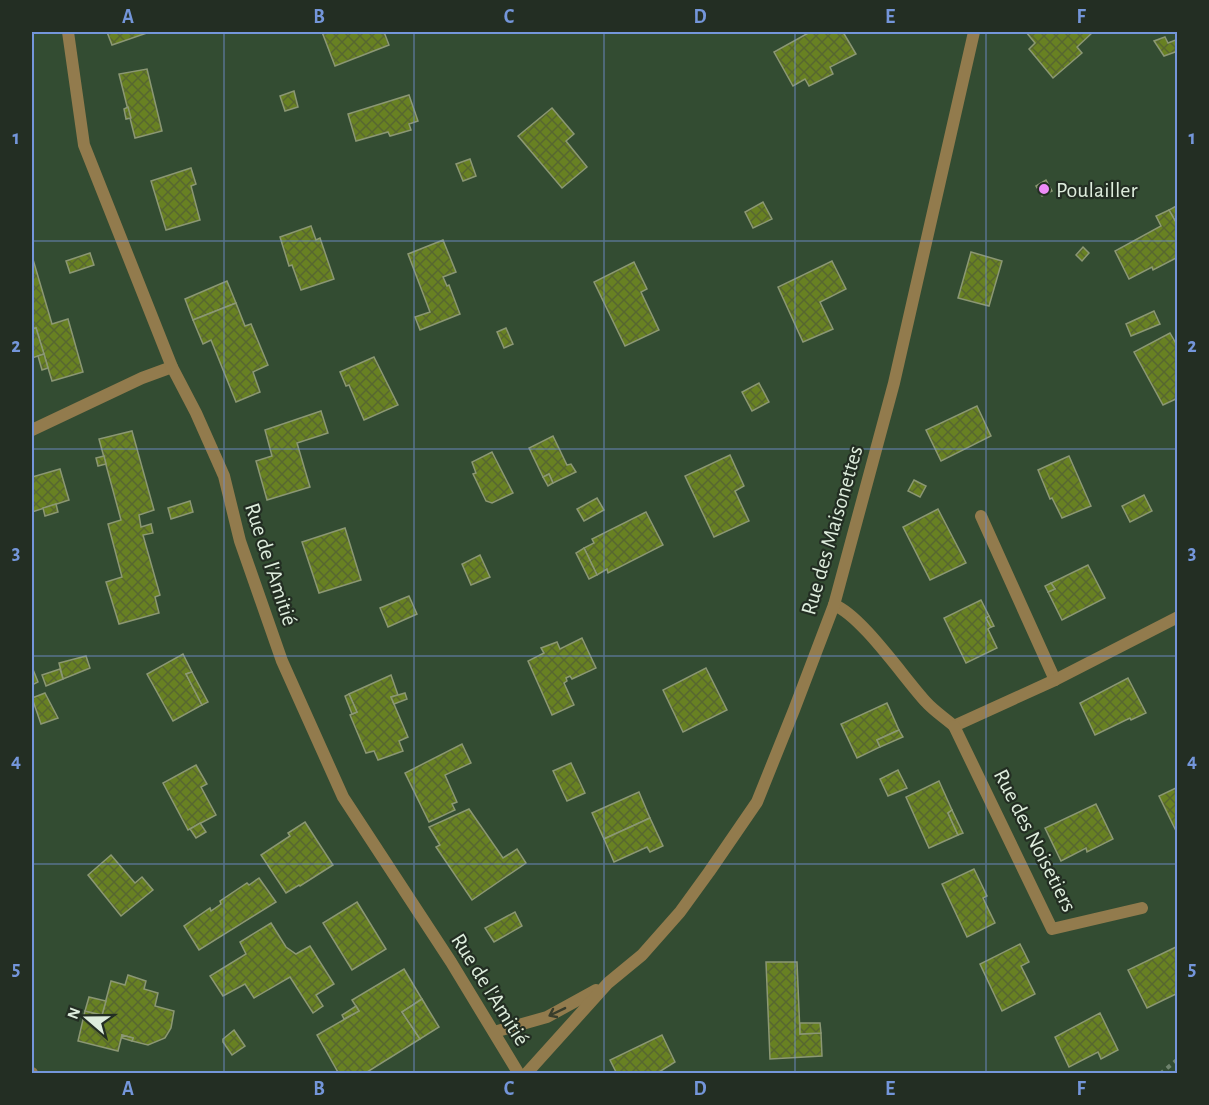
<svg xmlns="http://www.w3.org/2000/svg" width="1209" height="1105" font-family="'Alegreya Sans',sans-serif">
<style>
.building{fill:url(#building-cross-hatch);stroke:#8b9774;stroke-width:1.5}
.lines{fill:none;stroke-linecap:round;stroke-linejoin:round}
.path{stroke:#6e836d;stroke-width:4;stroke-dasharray:4.5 4.5;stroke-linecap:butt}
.minor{stroke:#927b4d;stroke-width:12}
.tertiary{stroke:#927b4d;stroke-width:12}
.oneway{stroke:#393d2b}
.grid{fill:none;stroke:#7496da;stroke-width:1.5;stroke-opacity:0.55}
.poi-dot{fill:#ee8cf8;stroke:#232e23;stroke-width:2}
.labels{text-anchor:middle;stroke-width:4.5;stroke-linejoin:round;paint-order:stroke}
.poi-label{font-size:22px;fill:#deeddd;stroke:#232e23;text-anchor:start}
.street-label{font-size:22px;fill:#deeddd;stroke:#232e23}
.neatline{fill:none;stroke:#7496da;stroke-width:2}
.grid-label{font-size:20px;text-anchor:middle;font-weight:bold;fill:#7496da}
</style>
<defs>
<pattern id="building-cross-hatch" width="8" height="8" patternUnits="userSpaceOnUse" patternTransform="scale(1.5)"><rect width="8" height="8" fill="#688122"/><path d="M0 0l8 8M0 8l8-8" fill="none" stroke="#576730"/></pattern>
</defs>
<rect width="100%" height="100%" fill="#334c32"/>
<!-- building -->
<g class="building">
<polygon points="107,32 146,32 147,33 112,45"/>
<polygon points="322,32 384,32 389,45 335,66"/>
<polygon points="810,32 843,32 856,54 830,67 833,74 809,86 805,79 793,86 774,52"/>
<polygon points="1026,32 1093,32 1077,47 1082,53 1053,78 1029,49 1035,43"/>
<polygon points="1165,37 1168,43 1178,39 1178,51 1164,56 1154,41"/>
<polygon points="147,69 162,131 135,138 119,74"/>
<polygon points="294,91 298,107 285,111 280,96"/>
<polygon points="409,95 418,121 409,124 411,130 390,136 388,132 356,141 348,114"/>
<polygon points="128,107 131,118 126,119 124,109"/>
<polygon points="552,108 574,134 566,141 587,167 562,188 518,136"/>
<polygon points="470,159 476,176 463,181 456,164"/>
<polygon points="191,168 196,184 191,186 200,220 166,230 151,181"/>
<polygon points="1046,180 1052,191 1042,196 1036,186"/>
<polygon points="763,202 772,219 753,228 745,212"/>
<polygon points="1178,205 1178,226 1169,210"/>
<polygon points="1169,210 1178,226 1178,257 1153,270 1152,267 1129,279 1115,251 1161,226 1156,216"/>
<polygon points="311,226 316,240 320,238 334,279 301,290 292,265 289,266 280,237"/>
<polygon points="443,240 456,272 443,277 447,286 449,285 460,314 420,330 415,317 430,312 408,254"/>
<polygon points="1083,247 1089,253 1082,261 1076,255"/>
<polygon points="971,252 1002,261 989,306 958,298"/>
<polygon points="90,253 94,265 70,273 66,261"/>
<polygon points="32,256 52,324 68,319 83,372 52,381 36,328 32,329"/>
<polygon points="832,261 846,289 820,302 833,329 803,342 778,287"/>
<polygon points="634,262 647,289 641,292 659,330 625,346 594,282"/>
<polygon points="227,281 236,303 193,320 185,299"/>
<polygon points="236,303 245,326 251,324 268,365 253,372 260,392 236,402 211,340 203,344 193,320"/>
<polygon points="1154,311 1160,324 1131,336 1126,324"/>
<polygon points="36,328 44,354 32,358 32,329"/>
<polygon points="506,328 513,344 504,348 497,332"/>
<polygon points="1170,333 1178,347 1178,398 1163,405 1134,352"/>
<polygon points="44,354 48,368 42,370 38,356"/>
<polygon points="374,357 398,405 364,420 349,385 346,386 340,372"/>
<polygon points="759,383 769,402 752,411 742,392"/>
<polygon points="977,406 991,436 941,461 926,430"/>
<polygon points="321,411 328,433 297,443 310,487 267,500 256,461 272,456 265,430"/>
<polygon points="132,431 154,510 139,515 141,527 151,524 153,533 143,535 160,595 155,597 159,613 119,624 106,582 122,577 108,524 121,520 99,439"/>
<polygon points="553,436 567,465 571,464 576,472 553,483 549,474 543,477 529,448"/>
<polygon points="492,452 513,493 492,503 486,501 473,474 476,473 472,462"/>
<polygon points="730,455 744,486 735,491 749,521 714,537 685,476"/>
<polygon points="104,456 106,464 98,466 96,458"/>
<polygon points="1069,456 1091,506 1062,518 1052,498 1050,499 1038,470"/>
<polygon points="60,469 69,500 32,512 32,477"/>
<polygon points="549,474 553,483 548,486 543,477"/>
<polygon points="914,480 926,486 920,497 908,491"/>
<polygon points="1144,495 1152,511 1130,522 1122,506"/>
<polygon points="597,498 604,510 584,521 577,509"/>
<polygon points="190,501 193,512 171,519 168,508"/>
<polygon points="56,504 58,512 45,516 43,508"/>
<polygon points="938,509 966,563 930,580 903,527"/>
<polygon points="646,512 663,545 608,573 607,569 597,575 584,548 594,543 592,539"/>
<polygon points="345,528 361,580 319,593 302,542"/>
<polygon points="584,548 597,575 589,579 576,553"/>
<polygon points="480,555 490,577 471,585 462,564"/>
<polygon points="1088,565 1105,598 1062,620 1048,592 1055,589 1051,583"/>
<polygon points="1051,583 1055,589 1048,592 1045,586"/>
<polygon points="409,596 417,614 388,627 380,608"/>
<polygon points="981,600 989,616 986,618 991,627 988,629 997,648 966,663 944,618"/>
<polygon points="989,616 994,626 991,627 986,618"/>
<polygon points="582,638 596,668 572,679 570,676 566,678 567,681 564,683 574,705 552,715 528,661 544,653 541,648 557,642 560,649"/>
<polygon points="183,654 192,672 186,674 202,705 173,721 147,674"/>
<polygon points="86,656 90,668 63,679 59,663"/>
<polygon points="32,667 38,682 32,685"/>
<polygon points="706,668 727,710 683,732 663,690"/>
<polygon points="60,669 63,679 46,686 42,675"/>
<polygon points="192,672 208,702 202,705 186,674"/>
<polygon points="391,675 398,695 391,697 408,737 399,741 403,751 378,760 374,751 366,753 350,715 357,712 349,694"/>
<polygon points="1128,678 1146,713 1131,720 1130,718 1095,735 1080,703"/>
<polygon points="45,693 58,718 41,724 32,698"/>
<polygon points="405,693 407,699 394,704 391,697"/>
<polygon points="349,694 357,712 352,714 345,696"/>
<polygon points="887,703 899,730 877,740 880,747 857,758 841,724"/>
<polygon points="899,730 903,737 880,747 877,740"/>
<polygon points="462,744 471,763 445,775 457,802 452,804 455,810 429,822 405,773"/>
<polygon points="571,763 585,793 567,801 553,771"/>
<polygon points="196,765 207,784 201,787 216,815 188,830 163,783"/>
<polygon points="898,770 907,788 888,796 880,779"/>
<polygon points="939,781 952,810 948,813 958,835 929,848 906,797"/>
<polygon points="1178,787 1178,835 1159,796"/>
<polygon points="639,792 650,818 604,839 592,813"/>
<polygon points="1096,804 1113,839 1087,852 1086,848 1061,861 1045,828"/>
<polygon points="469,809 503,858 517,849 526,863 472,900 436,847 440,845 429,827"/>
<polygon points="952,810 963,833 958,835 948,813"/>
<polygon points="650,818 663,846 650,852 647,847 614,862 604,839"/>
<polygon points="305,822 333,865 300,886 299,885 286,893 261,855 290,836 288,833"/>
<polygon points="200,823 206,832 196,838 190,829"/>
<polygon points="111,855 135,883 142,877 153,890 121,916 88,875"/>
<polygon points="974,869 987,896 983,898 995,923 967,937 942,884"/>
<polygon points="259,878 276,902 199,950 184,926 210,908 211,911 221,904 220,901 247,883 249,885"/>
<polygon points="357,902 386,949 352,970 323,923"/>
<polygon points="515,912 522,926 494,942 485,928"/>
<polygon points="271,923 286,947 296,954 310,946 334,984 316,995 323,1006 313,1013 290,977 254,998 245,984 223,996 210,976 246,954 240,942"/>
<polygon points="1020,944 1029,962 1021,966 1035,994 1002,1011 980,964"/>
<polygon points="1178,946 1178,993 1147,1008 1128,970"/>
<polygon points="766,962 797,962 800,1034 821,1033 822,1056 770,1059"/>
<polygon points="404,969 422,999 402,1012 420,1039 364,1074 339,1074 317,1035 359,1011 352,1000"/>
<polygon points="128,975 146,981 144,989 158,993 155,1006 174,1011 171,1028 165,1038 148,1045 132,1041 133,1038 122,1035 118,1051 78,1041 85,1011 102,1015 111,981 125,985"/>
<polygon points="89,997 106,1001 102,1015 85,1011"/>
<polygon points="422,999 439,1027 420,1039 402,1012"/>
<polygon points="356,1006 359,1011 344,1019 342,1015"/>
<polygon points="1100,1013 1118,1050 1101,1059 1098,1052 1069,1067 1055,1037"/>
<polygon points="800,1023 820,1023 821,1033 800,1034"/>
<polygon points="234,1030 245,1046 232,1055 223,1042 223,1039"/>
<polygon points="122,1035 133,1038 132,1041 122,1038"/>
<polygon points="662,1035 675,1062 656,1074 617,1074 610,1060"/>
</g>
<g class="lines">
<!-- path -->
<polyline class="path" points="1160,1074 1178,1059"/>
<!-- minor -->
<g class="minor">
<polyline points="32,430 142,378 172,367"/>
<polyline points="981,516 1055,680"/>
<path d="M834,605C861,615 904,678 926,702C934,711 945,718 954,726L1055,680L1178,617"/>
<polyline points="954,726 1052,929 1142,908"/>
<polyline points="494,1032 547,1017 596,990"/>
<polyline points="32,1073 32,1074"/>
<polyline points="526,1074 608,983 642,955 680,912 709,872 757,802 794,710 834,605 894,383 974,32"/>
</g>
<!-- tertiary -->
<polyline class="tertiary" points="68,32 84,145 172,367 196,413 224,476 240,541 282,661 343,797 451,962 519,1074"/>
</g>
<!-- one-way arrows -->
<defs><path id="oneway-shaft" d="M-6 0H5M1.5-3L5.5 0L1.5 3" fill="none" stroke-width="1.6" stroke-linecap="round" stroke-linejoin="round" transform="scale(1.5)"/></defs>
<use class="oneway" href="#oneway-shaft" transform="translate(557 1012) rotate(154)"/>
<!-- grid -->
<path class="grid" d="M224,32V1074M414,32V1074M604,32V1074M795,32V1074M986,32V1074M32,241H1178M32,449H1178M32,656H1178M32,864H1178"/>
<!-- markers -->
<circle class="poi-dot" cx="1044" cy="189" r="6"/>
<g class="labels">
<!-- poi labels -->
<g class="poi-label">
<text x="1056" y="197">Poulailler</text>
</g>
<!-- street labels -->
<g class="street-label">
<text transform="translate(831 530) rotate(-74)" y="8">Rue des Maisonettes</text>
<text transform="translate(272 564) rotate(72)" y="8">Rue de l'Amitié</text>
<text transform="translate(1036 840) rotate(63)" y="8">Rue des Noisetiers</text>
<text transform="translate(491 989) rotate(58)" y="8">Rue de l'Amitié</text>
</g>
</g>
<!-- border -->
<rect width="1209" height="1105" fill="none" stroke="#232e23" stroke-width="66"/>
<!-- north arrow -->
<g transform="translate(87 1018) rotate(290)" stroke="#232e23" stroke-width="4.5" paint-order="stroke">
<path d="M0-4.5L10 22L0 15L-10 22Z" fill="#deeddd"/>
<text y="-9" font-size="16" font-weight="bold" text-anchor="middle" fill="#deeddd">N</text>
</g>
<rect x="33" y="33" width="1143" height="1039" class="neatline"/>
<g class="grid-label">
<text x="128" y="23">A</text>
<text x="319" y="23">B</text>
<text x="509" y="23">C</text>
<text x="700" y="23">D</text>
<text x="890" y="23">E</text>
<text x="1081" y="23">F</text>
<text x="16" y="144">1</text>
<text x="1192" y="144">1</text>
<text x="16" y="352">2</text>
<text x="1192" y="352">2</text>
<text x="16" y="559">3</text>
<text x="1192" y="559">3</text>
<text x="16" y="767">4</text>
<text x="1192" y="767">4</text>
<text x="16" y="975">5</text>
<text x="1192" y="975">5</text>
<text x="128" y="1095">A</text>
<text x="319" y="1095">B</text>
<text x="509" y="1095">C</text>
<text x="700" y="1095">D</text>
<text x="890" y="1095">E</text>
<text x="1081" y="1095">F</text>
</g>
</svg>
